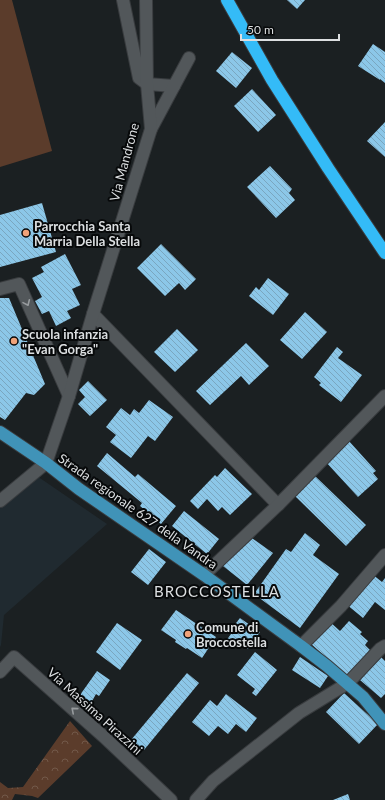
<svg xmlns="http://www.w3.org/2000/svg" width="385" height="800" font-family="Lato,sans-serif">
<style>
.built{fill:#202a30}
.grass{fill:#5b3c2b}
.park{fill:url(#park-crowns)}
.building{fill:url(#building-back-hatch)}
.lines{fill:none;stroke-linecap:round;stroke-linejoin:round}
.minor-casing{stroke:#393c3f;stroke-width:14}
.major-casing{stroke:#393c3f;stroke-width:14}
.highway-casing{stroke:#393c3f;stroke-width:14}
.minor{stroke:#52575a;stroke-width:12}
.major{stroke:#4093b8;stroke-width:12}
.highway{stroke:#34bbf7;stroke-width:12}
.oneway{stroke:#979b9e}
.poi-dot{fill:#f0a279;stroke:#07090a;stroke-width:1.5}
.labels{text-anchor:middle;stroke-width:4;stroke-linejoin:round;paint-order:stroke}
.street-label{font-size:13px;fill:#dcdfe1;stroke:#07090a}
.poi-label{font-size:13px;font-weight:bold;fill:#dcdfe1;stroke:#07090a;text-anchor:start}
.quarter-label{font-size:15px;letter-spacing:1px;fill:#dcdfe1;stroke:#07090a}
</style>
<defs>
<pattern id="park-crowns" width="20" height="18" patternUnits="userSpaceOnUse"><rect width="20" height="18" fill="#5b3c2b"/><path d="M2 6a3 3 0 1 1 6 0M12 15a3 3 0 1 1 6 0" fill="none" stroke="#725849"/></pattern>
<pattern id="building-back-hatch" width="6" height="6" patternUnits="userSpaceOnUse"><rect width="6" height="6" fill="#8cc7e8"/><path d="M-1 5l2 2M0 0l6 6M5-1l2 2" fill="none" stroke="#7aa6bf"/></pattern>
</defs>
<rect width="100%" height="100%" fill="#1b2022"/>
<!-- built -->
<polygon class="built" points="34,474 107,524 4,615 1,645 0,647 0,505"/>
<!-- grass -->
<polygon class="grass" points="0,0 12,0 52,151 0,167"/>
<!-- park -->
<polygon class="park" points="70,721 92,746 38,798 32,796 15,794 12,800 0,800 0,782 8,788 23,787"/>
<!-- building -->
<g class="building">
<polygon points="287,0 305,0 297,9"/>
<polygon points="373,44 385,52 385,83 380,79 380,80 358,66"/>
<polygon points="232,52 252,68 236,88 216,71"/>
<polygon points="252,89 276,115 258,132 234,106"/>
<polygon points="385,122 385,157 367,141"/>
<polygon points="270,166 292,189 289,193 295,200 276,218 247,187"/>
<polygon points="42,203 56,252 0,267 0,215"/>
<polygon points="161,244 196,279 185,290 179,283 165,296 137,268"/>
<polygon points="65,254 81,285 72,289 80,305 67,311 71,318 56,326 49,311 42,314 35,301 42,297 32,278 44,272 41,267"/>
<polygon points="268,278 289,294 273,315 249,296 256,287 259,290"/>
<polygon points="0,298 9,298 45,384 34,395 26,393 5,420 0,417"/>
<polygon points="305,312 327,332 302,359 280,340"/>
<polygon points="177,329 198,350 175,372 154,352"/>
<polygon points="246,343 269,366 249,385 241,376 210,405 196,391"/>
<polygon points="337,347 343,352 338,358 362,375 341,402 319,385 321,383 314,377"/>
<polygon points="88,381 107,400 90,416 78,404 85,397 79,390"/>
<polygon points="149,400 173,417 155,441 148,436 131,458 110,442 116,435 106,427 121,408 130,415 134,409 139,413"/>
<polygon points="348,440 376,471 373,473 378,479 358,497 325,461"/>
<polygon points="107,453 135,477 138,474 176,506 161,524 140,506 142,503 97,466"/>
<polygon points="225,468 252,494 230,515 222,507 218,511 207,499 198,509 190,501 215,475 217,477"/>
<polygon points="315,476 366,525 346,546 295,496"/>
<polygon points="184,511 219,539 207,554 172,526"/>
<polygon points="305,533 320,545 313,555 339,574 300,628 254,594 286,549 291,552"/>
<polygon points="249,536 273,553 247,585 223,566"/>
<polygon points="149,549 166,562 148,585 131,572"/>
<polygon points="372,574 382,582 385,578 385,610 375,602 363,618 346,604"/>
<polygon points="176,610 216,637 202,658 187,648 186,649 175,642 176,640 161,630"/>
<polygon points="240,618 260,632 248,649 238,642 234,647 226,641 231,634 229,632"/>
<polygon points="329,621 340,631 349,621 362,632 360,634 368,641 365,645 370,650 347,676 310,643"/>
<polygon points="117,623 142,640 120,670 96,652"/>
<polygon points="255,652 277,670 256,696 252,693 255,689 237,675"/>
<polygon points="300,657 328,676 320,688 292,670"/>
<polygon points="381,657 385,661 385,694 381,698 360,680"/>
<polygon points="97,671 110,680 99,696 96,694 91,703 80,695"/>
<polygon points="187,673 199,683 144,750 131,740"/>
<polygon points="344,693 378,724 359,744 326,712"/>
<polygon points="226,694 257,718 246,732 236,724 228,734 218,726 209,736 192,722 210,700 217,706"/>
<polygon points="348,794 350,800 333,800"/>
</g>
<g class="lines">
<defs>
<g id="minor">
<polyline points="123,0 139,78 147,84 174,86"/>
<polyline points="151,129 189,58"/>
<polyline points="0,289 19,284 69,396"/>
<polyline points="93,314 278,505"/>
<polyline points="0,501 46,463 69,396 93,314 151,129 147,84 146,0"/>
<polyline points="204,575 278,505 385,396"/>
<polyline points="301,646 341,606 385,555"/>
<polyline points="0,672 14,657 103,736 171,800"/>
<polyline points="196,800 213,781 299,713 348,683 380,649 385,646"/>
</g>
<polyline id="major" points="0,432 46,463 79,489 204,575 301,646 327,666 363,697 385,724"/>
<polyline id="highway" points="227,0 272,80 328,168 385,253"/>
</defs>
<!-- minor casing -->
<use href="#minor" class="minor-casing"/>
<!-- major casing -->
<use href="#major" class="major-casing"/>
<!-- highway casing -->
<use href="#highway" class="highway-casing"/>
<!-- minor -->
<use href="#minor" class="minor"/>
<!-- major -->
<use href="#major" class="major"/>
<!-- highway -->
<use href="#highway" class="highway"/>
</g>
<!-- one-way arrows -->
<defs><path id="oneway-chevron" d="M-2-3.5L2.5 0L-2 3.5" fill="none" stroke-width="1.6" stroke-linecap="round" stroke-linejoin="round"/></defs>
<g class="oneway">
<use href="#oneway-chevron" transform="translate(27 303) rotate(66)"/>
<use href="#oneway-chevron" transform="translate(74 710) rotate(-139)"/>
</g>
<!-- markers -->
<g class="poi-dot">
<circle cx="26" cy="233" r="4"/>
<circle cx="14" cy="341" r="4"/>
<circle cx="188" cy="634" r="4"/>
</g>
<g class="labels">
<!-- street labels -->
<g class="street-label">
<text transform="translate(124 162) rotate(-75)" y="5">Via Mandrone</text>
<text transform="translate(138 511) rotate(35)" y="5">Strada regionale 627 della Vandra</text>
<text transform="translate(95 711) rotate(42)" y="5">Via Massima Pirazzini</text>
</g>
<!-- poi labels -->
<g class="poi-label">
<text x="34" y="231">Parrocchia Santa<tspan x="34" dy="15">Marria Della Stella</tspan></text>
<text x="22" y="339">Scuola infanzia<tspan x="22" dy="15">"Evan Gorga"</tspan></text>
<text x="196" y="632">Comune di<tspan x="196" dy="15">Broccostella</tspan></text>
</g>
<!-- quarter labels -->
<g class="quarter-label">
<text x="217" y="597">BROCCOSTELLA</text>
</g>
</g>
<!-- scale -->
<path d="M241 34v6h98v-6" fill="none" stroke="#dcdfe1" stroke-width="2"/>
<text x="247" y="34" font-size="12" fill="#dcdfe1" stroke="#07090a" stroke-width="3" paint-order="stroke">50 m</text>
</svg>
